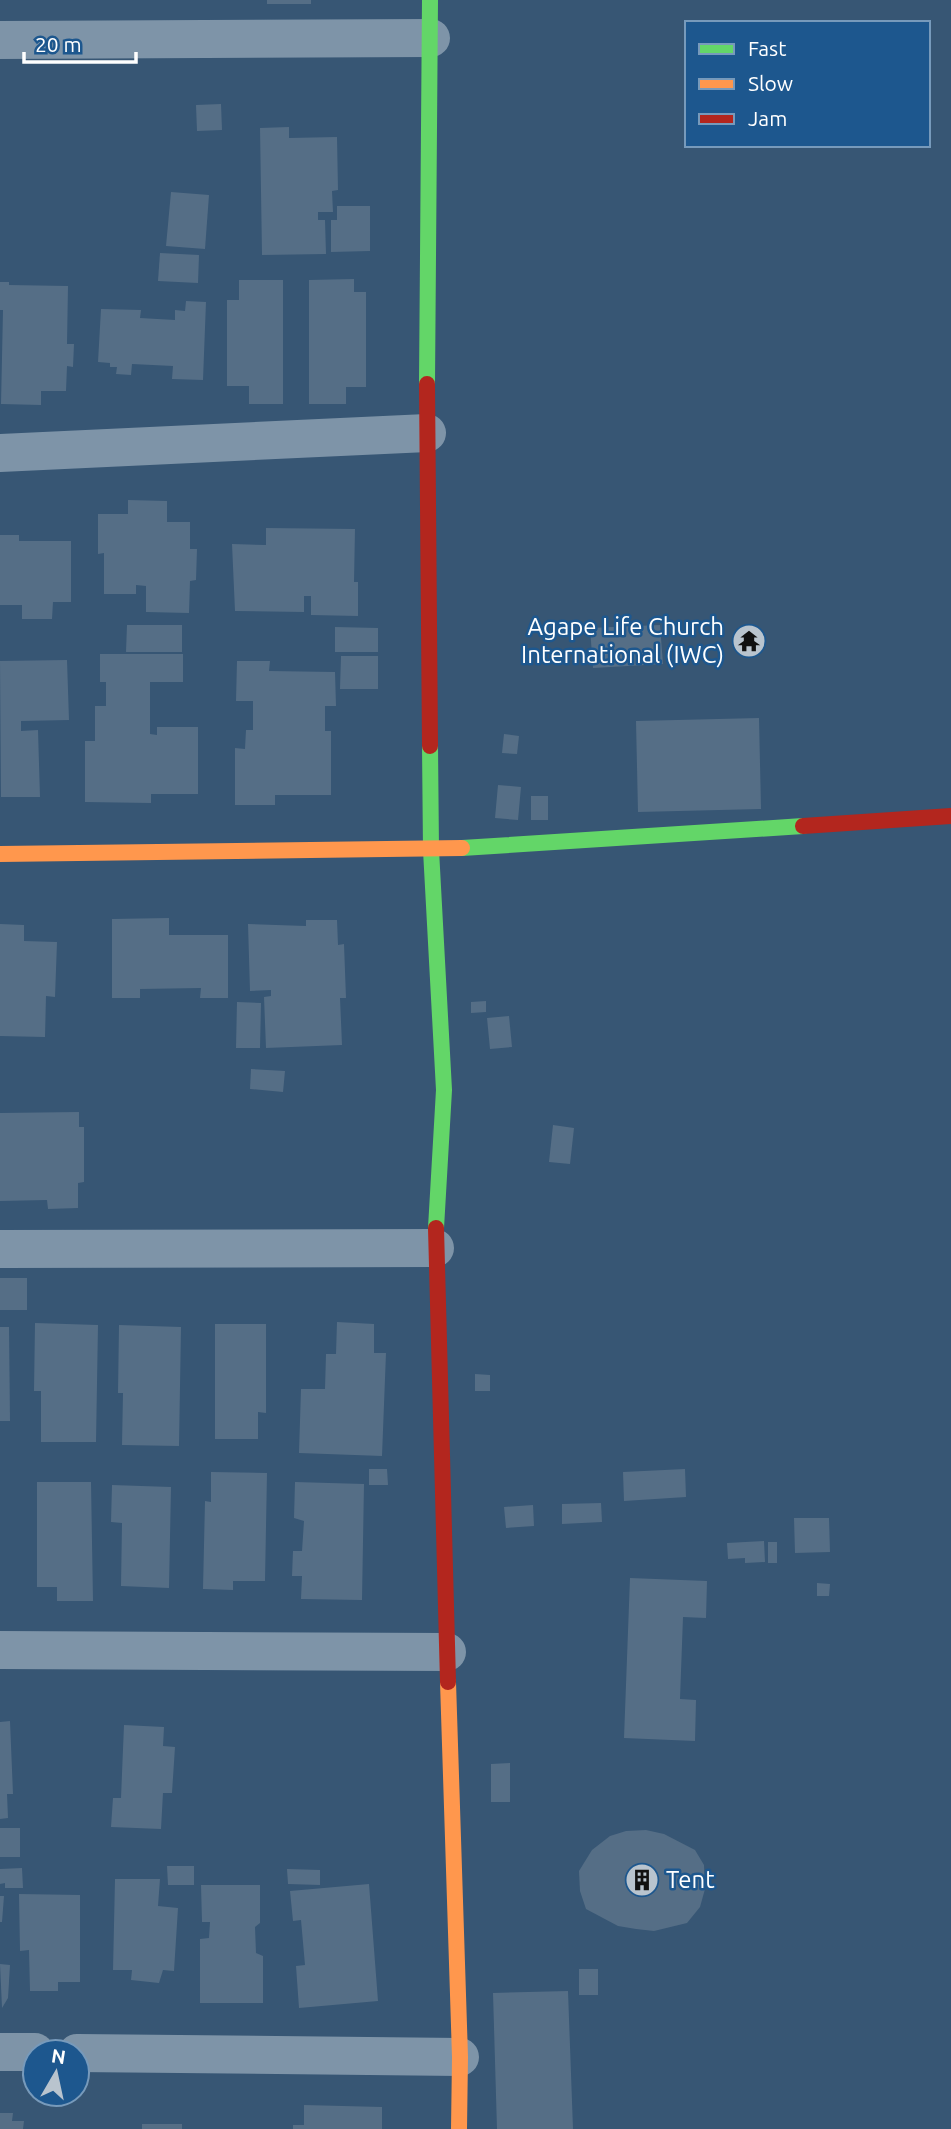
<svg xmlns="http://www.w3.org/2000/svg" width="951" height="2129" font-family="Ubuntu,sans-serif">
<style>
.building{fill:#556e86}
.lines{fill:none;stroke-linecap:round;stroke-linejoin:round}
.street{stroke:#7e94a8;stroke-width:38}
.fast{stroke:#63d668;stroke-width:16}
.slow{stroke:#ff974d;stroke-width:16}
.jam{stroke:#b3261e;stroke-width:16}
.labels{text-anchor:middle;stroke-width:5;stroke-linejoin:round;paint-order:stroke}
.poi-label{font-size:24px;fill:#fff;stroke:#1d578e;text-anchor:end}
</style>
<rect width="100%" height="100%" fill="#375674"/>
<!-- building -->
<g class="building">
<rect x="267" y="0" width="44" height="4"/>
<polygon points="221,104 222,130 197,131 196,105"/>
<polygon points="289,127 289,138 337,137 338,190 332,191 333,212 318,212 318,220 325,220 326,254 262,255 260,128"/>
<polygon points="171,192 209,195 205,249 166,246"/>
<polygon points="337,206 370,206 370,251 331,252 331,220 337,220"/>
<polygon points="160,253 199,255 198,283 158,281"/>
<polygon points="354,279 354,292 366,292 366,387 346,387 346,404 309,404 309,280"/>
<polygon points="239,280 283,280 283,404 249,404 249,386 227,386 227,300 239,300"/>
<polygon points="0,282 9,282 9,285 68,286 67,344 74,344 73,367 67,366 66,391 41,391 41,405 1,404 3,310 0,310"/>
<polygon points="186,301 206,302 203,380 172,379 173,366 132,364 131,375 116,374 117,367 110,367 110,363 98,362 101,309 141,310 140,318 175,320 175,310 185,311"/>
<polygon points="128,500 167,501 167,522 190,522 190,549 197,549 196,580 190,581 189,613 146,612 146,586 136,585 136,594 104,594 104,553 98,554 98,514 128,514"/>
<polygon points="266,528 355,529 354,582 358,582 358,616 311,615 311,596 304,596 304,612 235,611 232,544 266,545"/>
<polygon points="0,535 19,535 19,541 71,541 71,602 53,602 52,619 22,619 22,605 0,605"/>
<polygon points="127,625 182,625 182,652 126,652"/>
<polygon points="660,625 663,664 593,668 590,628"/>
<polygon points="335,627 378,628 378,652 335,652"/>
<polygon points="100,654 183,654 183,682 150,682 150,734 157,735 157,727 198,727 198,794 151,794 151,803 85,802 85,741 95,741 95,706 106,706 106,682 100,682"/>
<polygon points="341,656 378,656 378,689 340,689"/>
<polygon points="67,660 69,720 21,721 21,731 38,730 40,797 1,797 0,661"/>
<polygon points="237,661 270,661 269,671 335,672 336,706 325,706 325,731 331,731 331,795 275,795 275,805 235,805 235,748 245,749 246,730 253,730 253,701 236,701"/>
<polygon points="759,718 761,809 638,812 636,721"/>
<polygon points="504,734 519,736 517,754 502,753"/>
<polygon points="498,785 521,787 518,820 495,818"/>
<rect x="531" y="796" width="17" height="24"/>
<polygon points="169,918 169,935 228,935 228,998 200,998 201,988 140,989 140,998 112,998 112,919"/>
<polygon points="306,920 337,920 338,945 344,944 346,998 340,998 342,1045 266,1048 264,997 271,996 271,990 250,991 248,924 306,926"/>
<polygon points="0,924 24,925 24,941 57,942 55,997 46,996 45,1037 0,1036"/>
<polygon points="486,1001 486,1012 471,1013 471,1002"/>
<polygon points="237,1002 261,1003 260,1048 236,1048"/>
<polygon points="509,1016 512,1047 490,1049 487,1018"/>
<polygon points="251,1069 285,1071 283,1092 250,1089"/>
<polygon points="79,1112 79,1127 84,1127 84,1182 78,1183 78,1208 48,1209 47,1200 0,1201 0,1113"/>
<polygon points="553,1125 574,1128 570,1164 549,1162"/>
<rect x="0" y="1278" width="27" height="32"/>
<polygon points="337,1322 374,1324 374,1353 386,1353 382,1456 299,1453 301,1389 325,1389 326,1354 336,1354"/>
<polygon points="35,1323 98,1325 96,1442 41,1442 41,1391 34,1391"/>
<polygon points="215,1324 266,1324 266,1413 258,1412 258,1439 215,1439"/>
<polygon points="119,1325 181,1327 179,1446 122,1445 123,1393 118,1393"/>
<polygon points="0,1327 9,1327 10,1421 0,1421"/>
<polygon points="475,1374 490,1375 490,1391 475,1391"/>
<polygon points="369,1469 387,1469 388,1485 369,1485"/>
<polygon points="685,1469 686,1497 624,1501 623,1472"/>
<polygon points="211,1472 267,1473 265,1581 233,1581 233,1590 203,1589 205,1501 211,1502"/>
<polygon points="37,1482 91,1482 93,1601 57,1601 57,1587 37,1587"/>
<polygon points="295,1482 364,1484 362,1600 301,1599 302,1576 292,1576 293,1551 302,1551 304,1521 294,1518"/>
<polygon points="112,1485 171,1487 169,1588 121,1586 122,1523 111,1522"/>
<polygon points="601,1503 602,1522 562,1524 562,1504"/>
<polygon points="533,1505 534,1526 506,1528 504,1507"/>
<polygon points="794,1518 829,1518 830,1552 795,1553"/>
<polygon points="764,1541 765,1562 745,1563 745,1558 728,1559 727,1543"/>
<rect x="768" y="1542" width="9" height="21"/>
<polygon points="630,1578 707,1581 706,1618 683,1617 680,1699 696,1700 695,1741 624,1738"/>
<polygon points="817,1583 830,1584 829,1596 817,1596"/>
<polygon points="10,1721 13,1794 7,1794 8,1818 0,1819 0,1722"/>
<polygon points="124,1725 164,1727 163,1746 175,1747 172,1793 163,1793 161,1829 111,1827 113,1798 121,1798"/>
<polygon points="510,1763 510,1802 491,1802 491,1764"/>
<rect x="0" y="1828" width="20" height="29"/>
<polygon points="646,1830 664,1834 695,1850 704,1865 705,1889 700,1907 687,1923 654,1931 636,1929 618,1926 586,1909 580,1891 579,1871 592,1850 610,1836 626,1831"/>
<polygon points="167,1866 194,1866 194,1885 168,1885"/>
<polygon points="22,1868 23,1888 5,1888 5,1883 0,1884 0,1869"/>
<polygon points="287,1869 320,1870 320,1885 288,1884"/>
<polygon points="115,1879 160,1879 158,1906 178,1908 174,1971 163,1970 159,1983 131,1980 132,1970 113,1970"/>
<polygon points="369,1884 378,2001 299,2008 296,1966 305,1965 301,1920 293,1921 290,1891"/>
<polygon points="201,1885 260,1885 260,1923 255,1927 256,1953 263,1956 263,2003 200,2003 200,1939 209,1938 210,1922 202,1922"/>
<polygon points="19,1894 80,1895 80,1982 58,1982 58,1991 30,1991 29,1950 20,1951"/>
<polygon points="0,1896 4,1896 2,1922 0,1922"/>
<polygon points="0,1964 10,1965 8,1998 2,2008"/>
<rect x="579" y="1969" width="19" height="26"/>
<polygon points="568,1991 573,2129 497,2129 493,1993"/>
<polygon points="304,2105 382,2107 382,2129 293,2129 293,2125 304,2125"/>
<polygon points="0,2113 13,2113 12,2121 24,2121 23,2129 0,2129"/>
<rect x="142" y="2124" width="40" height="5"/>
</g>
<g class="lines">
<!-- street -->
<g class="street">
<polyline points="0,40 431,38"/>
<polyline points="0,453 427,433"/>
<polyline points="0,1249 435,1248"/>
<polyline points="0,1650 447,1652"/>
<polyline points="0,2052 35,2052"/>
<polyline points="77,2053 460,2057"/>
</g>
<!-- fast -->
<g class="fast">
<polyline points="427,384 430,0"/>
<polyline points="430,746 431,850 444,1090 436,1228"/>
<polyline points="462,848 803,826"/>
</g>
<!-- slow -->
<g class="slow">
<polyline points="0,854 462,848"/>
<polyline points="448,1682 460,2057 459,2129"/>
</g>
<!-- jam -->
<g class="jam">
<polyline points="427,384 430,746"/>
<polyline points="803,826 951,816"/>
<polyline points="436,1228 448,1682"/>
</g>
</g>
<!-- icons -->
<defs>
<symbol id="temple-disc" viewBox="-11 -11 22 22"><circle r="9.5" fill="#b9c4ce" stroke="#1d578e"/><path d="M0-6L5-2H3V0L6.5 2.5H4V6H1.5V3h-3V6H-4V2.5H-6.5L-3 0V-2H-5Z" fill="#111"/></symbol>
<symbol id="building-disc" viewBox="-11 -11 22 22"><circle r="9.5" fill="#b9c4ce" stroke="#1d578e"/><path d="M-4-6H4V6H1V3H-1V6H-4ZM-2.5-4.3h1.7v1.8h-1.7ZM.8-4.3h1.7v1.8H.8ZM-2.5-1h1.7V.8h-1.7ZM.8-1h1.7V.8H.8Z" fill="#111"/></symbol>
</defs>
<g fill-rule="evenodd">
<use href="#temple-disc" x="730" y="622" width="38" height="38"/>
<use href="#building-disc" x="623" y="1861" width="38" height="38"/>
</g>
<g class="labels">
<!-- poi labels -->
<g class="poi-label">
<text x="724" y="635">Agape Life Church<tspan x="724" dy="28">International (IWC)</tspan></text>
<text x="666" y="1888" text-anchor="start">Tent</text>
</g>
</g>
<!-- legend -->
<rect x="685" y="21" width="245" height="126" fill="#1d578e" stroke="#779abb" stroke-width="2"/>
<rect x="699" y="44" width="35" height="10" fill="#63d668" stroke="#779abb" stroke-width="2"/>
<text x="748" y="56" font-size="21" fill="#ffffff">Fast</text>
<rect x="699" y="79" width="35" height="10" fill="#ff974d" stroke="#779abb" stroke-width="2"/>
<text x="748" y="91" font-size="21" fill="#ffffff">Slow</text>
<rect x="699" y="114" width="35" height="10" fill="#b3261e" stroke="#779abb" stroke-width="2"/>
<text x="748" y="126" font-size="21" fill="#ffffff">Jam</text>
<!-- north arrow -->
<g transform="translate(56 2073) rotate(9)"><circle r="33" fill="#1d578e" stroke="#779abb" stroke-width="2"/>
<path d="M0-5L12 26L0 18L-12 26Z" fill="#b9c4ce"/>
<text y="-10" font-size="19" font-weight="bold" text-anchor="middle" fill="#ffffff">N</text>
</g>
<!-- scale -->
<path d="M24 52v10h112v-10" fill="none" stroke="#ffffff" stroke-width="3.5"/>
<text x="35" y="52" font-size="21" fill="#ffffff" stroke="#1d578e" stroke-width="5" paint-order="stroke">20 m</text>
</svg>
